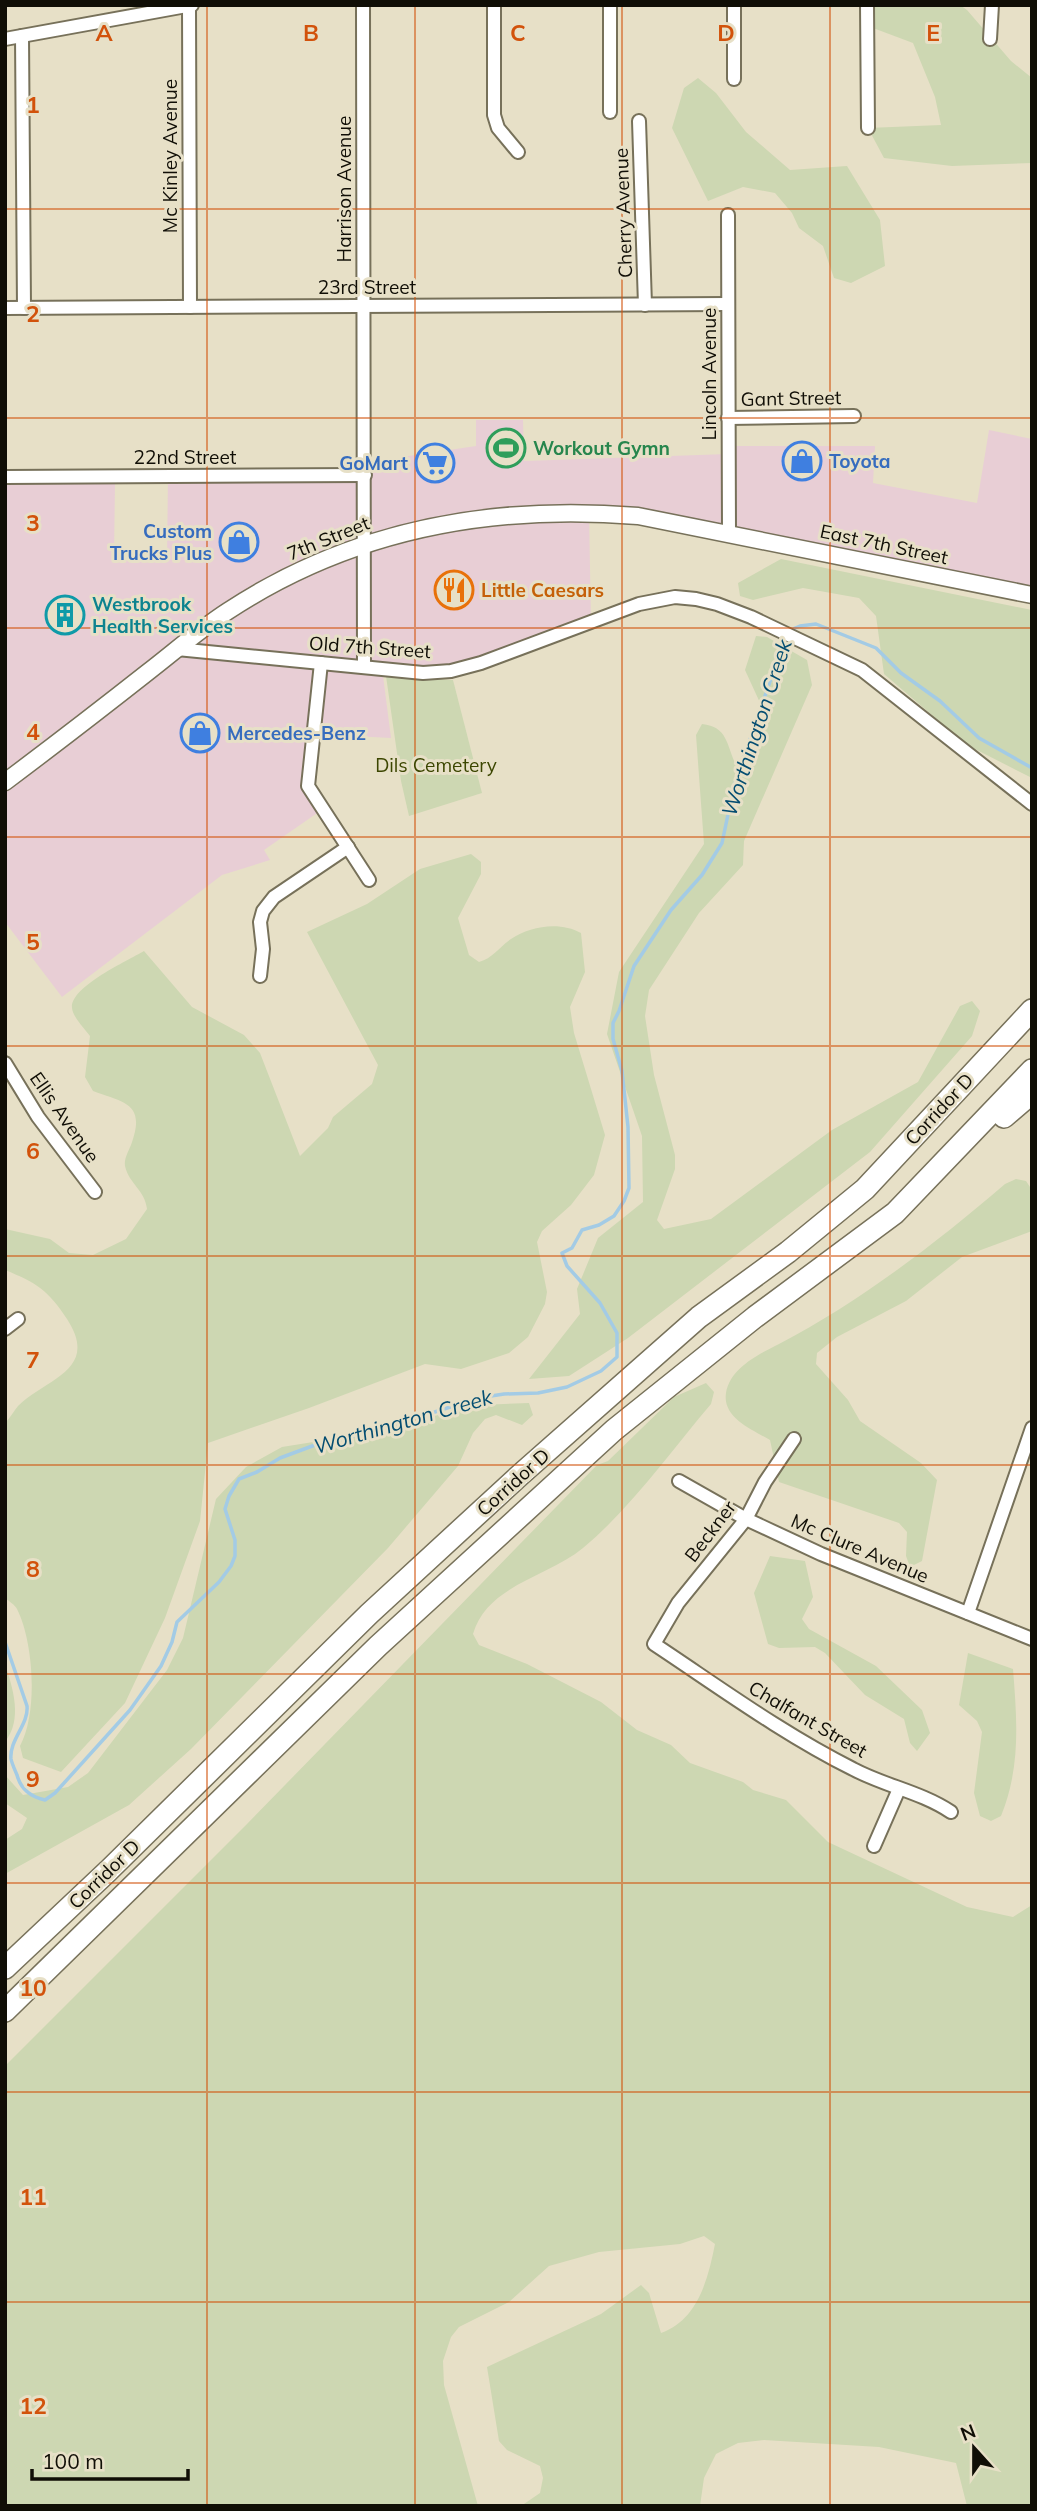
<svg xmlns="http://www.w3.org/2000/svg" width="1037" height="2511" font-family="Mulish,sans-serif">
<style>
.commercial{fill:#e8ced5}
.green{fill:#cdd7b2}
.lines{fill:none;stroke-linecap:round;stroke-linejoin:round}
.stream{stroke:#a3cbe5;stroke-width:3.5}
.street-casing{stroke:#77715a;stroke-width:16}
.secondary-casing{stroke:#77715a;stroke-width:19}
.highway-casing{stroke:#77715a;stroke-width:24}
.street{stroke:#fff;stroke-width:12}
.secondary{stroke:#fff;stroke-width:16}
.highway{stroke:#fff;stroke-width:21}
.grid{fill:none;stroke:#d2520b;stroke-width:2;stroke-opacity:0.55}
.labels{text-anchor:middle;stroke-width:6;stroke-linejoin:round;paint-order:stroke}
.street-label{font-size:19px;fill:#100e06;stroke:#e7e0c7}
.leisure-label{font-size:19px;font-weight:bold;fill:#27864d;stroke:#e7e0c7;text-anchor:start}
.shop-label{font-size:19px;font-weight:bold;fill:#366cbe;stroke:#e7e0c7;text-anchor:start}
.food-label{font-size:19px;font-weight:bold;fill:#c56008;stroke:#e7e0c7;text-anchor:start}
.culture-label{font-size:19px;font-weight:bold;fill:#0d838f;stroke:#e7e0c7;text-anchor:start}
.park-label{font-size:19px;fill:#3c4601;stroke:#e7e0c7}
.water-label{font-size:21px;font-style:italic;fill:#044d71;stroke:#e7e0c7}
.grid-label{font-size:23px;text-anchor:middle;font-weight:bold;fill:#d2520b;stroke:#e7e0c7;stroke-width:6;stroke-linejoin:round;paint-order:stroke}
</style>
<rect width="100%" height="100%" fill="#e7e0c7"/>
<!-- commercial -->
<polygon class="commercial" points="476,420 523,420 524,461 728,454 728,446 875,446 873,483 977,503 989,430 1032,439 1032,595 589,512 591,623 451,671 382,668 391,738 314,734 309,786 323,809 264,850 270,860 222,875 62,997 5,922 5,477 117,476 115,483 114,556 167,559 168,476 365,475 402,457 476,446"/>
<!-- green -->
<g class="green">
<polygon points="871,5 960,5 967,10 1011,61 1032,78 1032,163 952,166 884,158 868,128 941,125 935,97 913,43 873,28"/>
<polygon points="698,78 716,93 746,132 790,170 847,166 880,220 885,266 851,283 834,278 823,246 799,228 792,213 775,193 743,187 708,201 672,128 684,88"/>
<polygon points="781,559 1032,610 1032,778 967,745 884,674 876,616 859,598 803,588 753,600 740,596 738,583"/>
<path d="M756,636L767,637L807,660L812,685L744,841L743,865L699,913L649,990L645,1016L654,1075L675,1155V1169L657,1220L664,1229L711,1219L832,1130L918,1082L960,1006L972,1001L980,1011L972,1036L870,1152L628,1338L569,1376L529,1379L580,1314L577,1289L598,1238L643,1202L642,1136L607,1034L619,972L704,844L696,735L702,724C728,727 726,744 736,765L767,718L745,670Z"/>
<polygon points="386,676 453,680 482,793 409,816 401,781"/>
<path d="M471,854L481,862V874L458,918L469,955L479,962C493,958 498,948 511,939C530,926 560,921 581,933L585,972L570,1007L574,1033L605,1135L594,1175L571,1205L542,1231L537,1242L547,1292L545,1304L528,1337L509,1353L461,1369L425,1364L309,1408L208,1443L200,1521L165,1618L125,1703L61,1772L23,1758L20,1746C38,1713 34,1643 17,1609C15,1605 10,1602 5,1598V1423C10,1418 14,1411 18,1406C47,1378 100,1370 67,1319C48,1290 37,1283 5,1270V1229L50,1239L69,1253L93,1255L126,1239L147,1209C145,1190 129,1184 125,1166C124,1159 128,1152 131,1145C146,1104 126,1103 93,1091L85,1077L90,1036C84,1028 73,1017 72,1008C70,987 127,961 144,951L192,1007L244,1035L260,1053L300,1156L328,1128L333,1117L372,1084L378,1065L307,932L367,904L420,869Z"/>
<path d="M1016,1179L1026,1181L1032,1190V1231L962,1257L906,1301L837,1337L817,1353L816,1364L848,1400L860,1421L921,1463L937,1480L922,1561L910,1567L906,1556L907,1532L899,1523L779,1482L770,1440C753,1430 722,1418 726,1393C730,1368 759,1354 779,1344C861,1301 935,1244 1005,1184Z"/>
<path d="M706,1383L714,1392L711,1404C671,1451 630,1509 583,1548C548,1577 487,1585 473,1634L479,1645L527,1664L601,1702L637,1730L671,1745L690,1763L743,1782L753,1790L786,1800L828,1842L967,1907L1013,1917L1032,1905V2506H967L956,2463L879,2447L764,2440L738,2443L716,2454L704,2478L700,2506H521L540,2493L543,2478L540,2466L507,2450L499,2441L487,2367L601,2314L641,2285L649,2293L661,2333C698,2320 708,2279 715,2244L704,2236L680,2244L599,2252L549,2266L509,2302L459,2327L451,2337L443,2361L444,2385L478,2506H5V2066L247,1824L597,1465L608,1461L674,1397Z"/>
<polygon points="529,1403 533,1415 522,1425 496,1415 485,1419 473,1433 458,1466 388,1548 191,1749 129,1805 5,1874 5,1840 22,1829 27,1818 5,1803 5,1775 23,1795 68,1787 88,1773 167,1670 183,1638 216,1499 246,1467 282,1447 357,1435 479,1405"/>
<polygon points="770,1556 805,1561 813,1597 802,1619 809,1629 876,1666 922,1710 930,1733 917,1751 910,1743 904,1719 865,1695 825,1653 815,1647 779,1648 768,1644 754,1593"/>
<path d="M968,1653L1013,1669C1017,1720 1021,1767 1001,1816L991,1821L980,1816L974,1793L982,1732L977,1721L959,1705Z"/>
<path d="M5,1664C13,1689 23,1719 5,1742Z"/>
</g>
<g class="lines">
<!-- stream -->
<g class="stream">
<polyline points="788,631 800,626 816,624 876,648 901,673 940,701 979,738 1032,768"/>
<path d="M5,1642L27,1706C29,1724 9,1740 11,1759C12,1764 15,1770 17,1775C21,1790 31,1797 45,1800L55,1793L130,1710L161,1666L172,1642L177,1622L219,1582L231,1566L235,1556V1540L225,1509L229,1496L239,1479L257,1472L280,1458L315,1445L376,1431L478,1398L504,1394L538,1393L567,1387L601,1371L617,1357V1333L600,1303L567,1266L562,1253L572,1248L582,1230L599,1225L614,1216L624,1201L629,1188L628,1127L622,1071L613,1039V1023L619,1011L634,966L671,910L702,875L722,843L734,786L785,638"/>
</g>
<defs>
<g id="street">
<polyline points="363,5 364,667"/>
<polyline points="494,5 494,115 498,128 518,152"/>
<polyline points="610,5 610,112"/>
<polyline points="734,5 734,79"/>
<polyline points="867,5 868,128"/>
<polyline points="189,6 190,307"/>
<polyline points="22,36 24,308"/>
<polyline points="5,39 192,5"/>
<polyline points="990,39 992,5"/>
<polyline points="639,121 645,305"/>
<polyline points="728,215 729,533"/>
<polyline points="5,308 728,304"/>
<polyline points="728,418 854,416"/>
<polyline points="5,477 365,475"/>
<polyline points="177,649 423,673 451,671 481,663 639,604 675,597 696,599 717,604 751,617 862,670 1032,804"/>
<polyline points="321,663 308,786 369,880"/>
<polyline points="260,976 263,949 260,922 263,911 274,897 348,847"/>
<polyline points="5,1063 38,1117 95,1192"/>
<polyline points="5,1329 18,1319"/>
<path d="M794,1439L765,1482L746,1519L678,1603L654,1644C719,1687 783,1734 853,1769C885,1786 921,1792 951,1812"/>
<polyline points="679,1481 746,1519 821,1554 1032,1639"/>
<polyline points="968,1613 1032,1428"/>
<polyline points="874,1846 899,1789"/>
</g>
<path id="secondary" d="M5,782C53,746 101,709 148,672C174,652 200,629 228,611C351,530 492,504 638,516L1032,595"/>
<g id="highway">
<polyline points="1004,1117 1032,1093"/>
<polyline points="5,1968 108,1871 369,1614 520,1475 699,1317 788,1252 865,1189 1032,1010"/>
<polyline points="5,2011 378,1646 614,1430 755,1317 895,1213 1032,1070"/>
</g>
</defs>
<!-- street casing -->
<use href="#street" class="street-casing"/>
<!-- secondary casing -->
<use href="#secondary" class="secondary-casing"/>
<!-- highway casing -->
<use href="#highway" class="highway-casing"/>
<!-- street -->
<use href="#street" class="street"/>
<!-- secondary -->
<use href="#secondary" class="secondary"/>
<!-- highway -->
<use href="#highway" class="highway"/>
</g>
<!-- grid -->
<path class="grid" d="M207,5V2506M415,5V2506M622,5V2506M830,5V2506M5,209H1032M5,418H1032M5,628H1032M5,837H1032M5,1046H1032M5,1256H1032M5,1465H1032M5,1674H1032M5,1883H1032M5,2092H1032M5,2302H1032"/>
<!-- icons -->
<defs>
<symbol id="stadium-ring" viewBox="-11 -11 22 22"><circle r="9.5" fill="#e7e0c7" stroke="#2e9e5b" stroke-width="1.5"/><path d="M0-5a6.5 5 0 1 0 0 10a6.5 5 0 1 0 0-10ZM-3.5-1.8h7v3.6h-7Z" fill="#2e9e5b"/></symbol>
<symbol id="shop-ring" viewBox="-11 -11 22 22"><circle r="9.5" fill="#e7e0c7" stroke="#3f7fe0" stroke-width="1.5"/><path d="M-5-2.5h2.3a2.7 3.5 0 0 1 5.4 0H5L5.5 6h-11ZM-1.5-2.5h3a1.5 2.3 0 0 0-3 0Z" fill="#3f7fe0"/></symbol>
<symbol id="supermarket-ring" viewBox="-11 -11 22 22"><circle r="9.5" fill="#e7e0c7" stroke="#3f7fe0" stroke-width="1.5"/><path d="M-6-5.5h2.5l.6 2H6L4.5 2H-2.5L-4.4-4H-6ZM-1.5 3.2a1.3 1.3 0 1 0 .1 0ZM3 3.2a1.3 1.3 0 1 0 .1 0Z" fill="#3f7fe0"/></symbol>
<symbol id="restaurant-ring" viewBox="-11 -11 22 22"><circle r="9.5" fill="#e7e0c7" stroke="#e8710a" stroke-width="1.5"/><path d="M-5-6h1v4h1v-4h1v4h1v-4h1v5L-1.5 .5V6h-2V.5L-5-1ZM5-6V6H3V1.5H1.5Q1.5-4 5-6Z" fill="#e8710a"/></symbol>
<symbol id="building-ring" viewBox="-11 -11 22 22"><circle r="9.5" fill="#e7e0c7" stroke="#0f9aa8" stroke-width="1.5"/><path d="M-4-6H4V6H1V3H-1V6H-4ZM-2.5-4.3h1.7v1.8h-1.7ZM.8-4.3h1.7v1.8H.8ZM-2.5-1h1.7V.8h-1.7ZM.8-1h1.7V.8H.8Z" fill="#0f9aa8"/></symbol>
</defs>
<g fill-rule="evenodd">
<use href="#stadium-ring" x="484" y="426" width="44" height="44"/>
<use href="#shop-ring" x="780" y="439" width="44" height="44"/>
<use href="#supermarket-ring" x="413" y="441" width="44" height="44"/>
<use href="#shop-ring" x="217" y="520" width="44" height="44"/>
<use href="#restaurant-ring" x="432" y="568" width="44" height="44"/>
<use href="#building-ring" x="43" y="593" width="44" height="44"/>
<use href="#shop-ring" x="178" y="711" width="44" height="44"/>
</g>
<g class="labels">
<!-- street labels -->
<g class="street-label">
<text transform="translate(170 156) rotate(-90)" y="7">Mc Kinley Avenue</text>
<text transform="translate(344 189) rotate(-90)" y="7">Harrison Avenue</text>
<text transform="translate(623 213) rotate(-92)" y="7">Cherry Avenue</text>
<text x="367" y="294">23rd Street</text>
<text transform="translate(709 374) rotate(-90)" y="7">Lincoln Avenue</text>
<text transform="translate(791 398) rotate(-1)" y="7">Gant Street</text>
<text x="185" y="464">22nd Street</text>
<text transform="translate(328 538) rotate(-22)" y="7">7th Street</text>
<text transform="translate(884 544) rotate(12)" y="7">East 7th Street</text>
<text transform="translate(370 647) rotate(4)" y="7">Old 7th Street</text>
<text transform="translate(939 1109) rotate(-47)" y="7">Corridor D</text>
<text transform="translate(65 1117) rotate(55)" y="7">Ellis Avenue</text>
<text transform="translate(513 1482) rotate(-42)" y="7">Corridor D</text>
<text transform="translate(710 1531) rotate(-53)" y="7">Beckner</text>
<text transform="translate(860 1548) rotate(23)" y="7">Mc Clure Avenue</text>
<text transform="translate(808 1719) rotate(30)" y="7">Chalfant Street</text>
<text transform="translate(104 1874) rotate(-44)" y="7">Corridor D</text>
</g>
<!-- leisure labels -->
<g class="leisure-label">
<text x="533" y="455">Workout Gymn</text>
</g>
<!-- shop labels -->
<g class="shop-label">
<text x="829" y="468">Toyota</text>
<text x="408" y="470" text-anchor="end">GoMart</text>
<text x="212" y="538" text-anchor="end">Custom<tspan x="212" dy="22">Trucks Plus</tspan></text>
<text x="227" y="740">Mercedes-Benz</text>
</g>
<!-- food labels -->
<g class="food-label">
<text x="481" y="597">Little Caesars</text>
</g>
<!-- culture labels -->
<g class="culture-label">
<text x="92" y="611">Westbrook<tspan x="92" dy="22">Health Services</tspan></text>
</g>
<!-- park labels -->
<g class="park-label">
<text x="436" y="772">Dils Cemetery</text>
</g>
<!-- water labels -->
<g class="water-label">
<text transform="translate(757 728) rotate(-72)" y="7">Worthington Creek</text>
<text transform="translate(403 1422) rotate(-16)" y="7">Worthington Creek</text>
</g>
</g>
<g class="grid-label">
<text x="104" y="41">A</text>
<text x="311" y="41">B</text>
<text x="518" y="41">C</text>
<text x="726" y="41">D</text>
<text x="933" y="41">E</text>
<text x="33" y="113">1</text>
<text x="33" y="322">2</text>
<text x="33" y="531">3</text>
<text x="33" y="740">4</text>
<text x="33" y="950">5</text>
<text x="33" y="1159">6</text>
<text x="33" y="1368">7</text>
<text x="33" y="1577">8</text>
<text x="33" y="1787">9</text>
<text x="33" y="1996">10</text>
<text x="33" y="2205">11</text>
<text x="33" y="2414">12</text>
</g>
<!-- border -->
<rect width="1037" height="2511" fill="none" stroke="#100e06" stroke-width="14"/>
<!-- north arrow -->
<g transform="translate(974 2448) rotate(339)" stroke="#e7e0c7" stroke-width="5" paint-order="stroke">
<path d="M0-5L12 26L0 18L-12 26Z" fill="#100e06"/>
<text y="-10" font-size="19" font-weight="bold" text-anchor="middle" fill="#100e06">N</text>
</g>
<!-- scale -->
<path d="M32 2469v10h156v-10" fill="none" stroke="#100e06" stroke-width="3.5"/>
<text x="42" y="2469" font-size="21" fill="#100e06" stroke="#e7e0c7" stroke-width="5" paint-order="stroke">100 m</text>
</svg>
